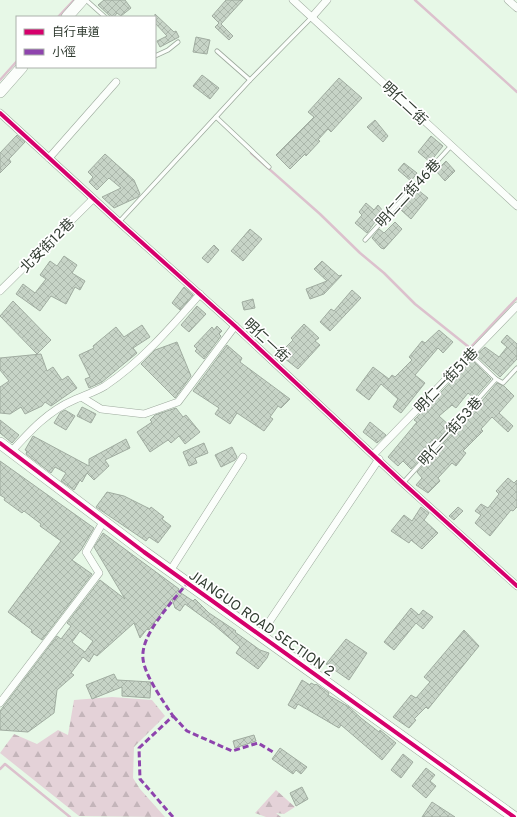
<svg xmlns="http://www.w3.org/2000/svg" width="517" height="817" font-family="Overpass,'Noto Sans TC',sans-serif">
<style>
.forest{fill:url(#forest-firs)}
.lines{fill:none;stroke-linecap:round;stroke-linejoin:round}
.stream{stroke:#dcc1cd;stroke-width:2.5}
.building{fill:url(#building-cross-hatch);stroke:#a0aca0;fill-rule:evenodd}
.lane-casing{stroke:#9daa9d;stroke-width:5}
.street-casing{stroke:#9daa9d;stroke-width:8}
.secondary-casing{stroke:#9daa9d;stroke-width:12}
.lane{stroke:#fbfefb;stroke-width:3.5}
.street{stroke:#fbfefb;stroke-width:7}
.secondary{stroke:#fbfefb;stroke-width:11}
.quiet{stroke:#8e44ad;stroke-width:3;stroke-dasharray:6 3;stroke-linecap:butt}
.cycleway-casing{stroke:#fff;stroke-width:6}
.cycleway{stroke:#d6006c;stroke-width:4}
.labels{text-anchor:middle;stroke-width:3.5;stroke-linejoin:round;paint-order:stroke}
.street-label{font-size:14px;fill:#303b30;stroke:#fff}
</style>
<defs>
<pattern id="forest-firs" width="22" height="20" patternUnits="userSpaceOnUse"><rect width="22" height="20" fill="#e4d2d8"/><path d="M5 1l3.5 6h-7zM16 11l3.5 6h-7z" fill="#c4b5ba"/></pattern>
<pattern id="building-cross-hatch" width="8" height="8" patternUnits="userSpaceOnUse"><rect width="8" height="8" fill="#c7d4c7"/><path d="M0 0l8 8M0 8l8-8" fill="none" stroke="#abb7ab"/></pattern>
</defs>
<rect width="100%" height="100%" fill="#e7f8e7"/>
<!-- forest -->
<g class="forest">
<polygon points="112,697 152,700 165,716 134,747 133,778 140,789 165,817 79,816 0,753 14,734 37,744 58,730 68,735 74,700"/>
<polygon points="276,790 295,807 284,814 276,813 281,817 266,817 255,813"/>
</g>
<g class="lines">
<!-- stream -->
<g class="stream">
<polyline points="415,0 517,92"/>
<polyline points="58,17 74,0"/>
<polyline points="0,80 17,61"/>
<polyline points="251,153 320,214 360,253 384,273 415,304 470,348 517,298"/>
<polyline points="0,769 5,764 70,817"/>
</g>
</g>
<!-- building -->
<g class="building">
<polygon points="104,0 125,0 131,8 121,16 117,13 114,17 111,17 98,5"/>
<polygon points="226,0 243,0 221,24 233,36 229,40 215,27 219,23 212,16"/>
<polygon points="155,14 174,32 176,31 179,37 160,47 157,41 167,36 155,23"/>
<polygon points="196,37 210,40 207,54 193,52"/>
<polygon points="202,75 219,88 210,99 193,86"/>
<polygon points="339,78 362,98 331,132 328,129 318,140 320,141 306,156 305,154 290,169 276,155 314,117 308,112"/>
<polygon points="375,120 388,136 383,142 367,127"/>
<polygon points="17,135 25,142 9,159 11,162 0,173 0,153"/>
<polygon points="431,136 443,146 430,162 418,152"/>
<polygon points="105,154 134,180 140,194 138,197 114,208 102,197 121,188 109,178 97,190 89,182 93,177 88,172"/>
<polygon points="446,161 455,171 445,181 436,171"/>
<polygon points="404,163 417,173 411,181 398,170"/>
<polygon points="418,190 428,198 411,219 401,210"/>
<polygon points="366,203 374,210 378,205 383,211 367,233 355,223 362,215 359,212"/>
<polygon points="395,222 402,229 384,249 381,248 372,238 379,229 384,233"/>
<polygon points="250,229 262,239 243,261 231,251"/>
<polygon points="214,245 219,250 208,263 202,258"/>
<polygon points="64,256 77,265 72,273 85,281 80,290 75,287 66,304 51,296 40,311 16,294 23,284 35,293 46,279 40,275 50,261 57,266"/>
<polygon points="322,261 339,276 342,275 324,294 310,299 306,289 327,281 314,269"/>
<polygon points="184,287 193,295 180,310 172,303"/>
<polygon points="352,290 361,298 330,331 320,322 331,309 334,311"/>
<polygon points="253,299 255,308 244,310 242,302"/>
<polygon points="13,301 51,340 37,354 0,316"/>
<polygon points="197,306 206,314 189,332 181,325"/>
<polygon points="304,324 319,338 315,341 320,345 298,369 284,358 289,353 285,348 293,340 291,338"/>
<polygon points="142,325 150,337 133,348 137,353 102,382 89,388 85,379 90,377 79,355 94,348 93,346 116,327 124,337"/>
<polygon points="217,326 222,331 219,334 221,336 204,359 195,351 197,349 194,346 212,327 214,330"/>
<polygon points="439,330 453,342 443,353 438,348 415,375 425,383 401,413 393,407 398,399 381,384 369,400 356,390 373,367 389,379 392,375 395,377 412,360 409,357 422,341 425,343"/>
<polygon points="507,335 517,344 517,359 500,377 476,355 485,347 499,357 507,347 501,342"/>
<polygon points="177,342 191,376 175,398 141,364 155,350"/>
<polygon points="227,345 242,358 240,362 290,399 281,408 278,406 270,417 273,419 264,431 237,413 230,424 215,414 219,408 193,391"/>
<polygon points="41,354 47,371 53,367 62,380 68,376 77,388 51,406 45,402 42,406 25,414 21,407 10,414 0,413 0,387 9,381 0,370 0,358"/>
<polygon points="472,360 491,379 474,398 468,393 456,408 452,405 439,416 450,426 411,469 403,461 398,466 388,457 417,422 414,420"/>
<polygon points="497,383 504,386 514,396 499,413 513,426 508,432 492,417 481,429 483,431 463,451 466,453 456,466 452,463 438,478 440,481 428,493 416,485 422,478 417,472 455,430 456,432"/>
<polygon points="82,407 96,414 91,423 77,416"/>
<polygon points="176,408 183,417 186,415 200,432 185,444 179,436 171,443 168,440 150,452 137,432 152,422 150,420 155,415"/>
<polygon points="65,410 75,416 66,430 54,423 60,413"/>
<polygon points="0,420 19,435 12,443 0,433"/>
<polygon points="370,422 386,435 377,443 363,432"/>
<polygon points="33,436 89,466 89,459 126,439 130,448 105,460 109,466 94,480 87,473 82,482 80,480 74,490 61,481 66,473 55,467 51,473 26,454 27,451 25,450"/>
<polygon points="204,443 208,453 195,458 197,463 189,466 183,452"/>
<polygon points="232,447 237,457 235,460 221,467 215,455"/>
<polygon points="0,461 94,528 81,550 72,560 92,574 42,640 31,632 32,630 8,612 61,541 40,526 41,524 24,511 22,513 4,500 5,498 0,495"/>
<polygon points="508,478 514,483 517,480 517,507 513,511 511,510 490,536 475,523 481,515 475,511 481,504 488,508 499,494 496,491"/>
<polygon points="107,492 124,496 150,509 151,507 164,517 162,519 171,526 158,543 149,537 146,541 96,507"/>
<polygon points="421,507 429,513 424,520 438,533 422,549 411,540 409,543 391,531 404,515 412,521"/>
<polygon points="458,507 463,511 454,520 449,516"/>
<path d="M103,533L179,589L178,591L193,601L195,599L209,613L236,631L235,632L260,650L269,653L267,658L258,669L236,653L240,647L214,625L185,604L180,611L175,608L172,599L149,630L147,629L140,638L134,623L97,656L94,654L89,662L83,657L71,673L74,675L57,690L54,713L28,732L0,730V711L57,636L61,639L71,626L67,623L100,580L125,599L94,547ZM80,631L93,641L85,652L72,642Z"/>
<polygon points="411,608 419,615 423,610 433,617 423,629 416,623 394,650 384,642"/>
<polygon points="464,630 479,646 428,709 426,707 414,719 416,720 409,728 393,717 411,695 416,698 430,682 424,677"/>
<polygon points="346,639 367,653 349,680 326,664"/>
<polygon points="114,674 117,680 151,682 150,698 122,696 122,687 92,699 86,685"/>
<polygon points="302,680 310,685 311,683 315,685 316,684 329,693 328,695 349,707 361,718 379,732 380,730 396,743 382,760 341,725 339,728 298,704 295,709 288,705"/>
<polygon points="254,735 256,741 235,748 233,741"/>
<polygon points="280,748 307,767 301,774 296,770 293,774 272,759"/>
<polygon points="403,754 413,762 401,778 391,770"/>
<polygon points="426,768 435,775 430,781 436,786 426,798 412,786"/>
<polygon points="302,787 308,799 296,806 290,793"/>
<polygon points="432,802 455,817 422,817"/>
</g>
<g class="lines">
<defs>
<g id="lane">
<polyline points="86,0 105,17"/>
<polyline points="217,51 250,80"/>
<polyline points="155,56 168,50 178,42"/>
<polyline points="216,117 269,167"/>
<polyline points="119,222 250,80 312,17"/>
<polyline points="365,240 451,146"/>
<polyline points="470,354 496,379 503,383 517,368"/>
<polyline points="403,483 496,379"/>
</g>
<g id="street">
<polyline points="293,0 517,206"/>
<polyline points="508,0 517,8"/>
<polyline points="312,17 327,0"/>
<polyline points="0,113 119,222 235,326 403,483 517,586"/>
<polyline points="49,158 116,82"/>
<polyline points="0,291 93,199"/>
<polyline points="83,398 101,409 144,414 178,402 235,326"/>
<path d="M11,452C30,431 48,411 74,400C85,395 95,392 105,386C142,361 171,327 200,294"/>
<polyline points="374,454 517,306"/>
<polyline points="170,571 243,457"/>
<polyline points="261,634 379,459"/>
<polyline points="0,703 99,573 86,552 103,522"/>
</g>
<g id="secondary">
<polyline points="67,17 82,0"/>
<polyline points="0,92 22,67"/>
<polyline points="0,443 144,552 514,817"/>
</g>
</defs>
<!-- lane casing -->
<use href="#lane" class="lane-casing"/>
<!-- street casing -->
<use href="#street" class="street-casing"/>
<!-- secondary casing -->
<use href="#secondary" class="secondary-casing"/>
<!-- lane -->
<use href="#lane" class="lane"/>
<!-- street -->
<use href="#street" class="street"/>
<!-- secondary -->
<use href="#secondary" class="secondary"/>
<!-- quiet -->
<g class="quiet">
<polyline points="173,716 187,731 232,751 258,743 273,752"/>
<path d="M173,817L140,779L139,748L173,716C163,701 145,676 143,659C140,634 173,602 187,583"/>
</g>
<defs>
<g id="cycleway">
<polyline points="0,113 119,222 235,326 403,483 517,586"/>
<polyline points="0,443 144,552 514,817"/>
</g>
</defs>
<!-- cycleway casing -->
<use href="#cycleway" class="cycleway-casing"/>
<!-- cycleway -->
<use href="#cycleway" class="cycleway"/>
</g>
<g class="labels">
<!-- street labels -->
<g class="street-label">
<text transform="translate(405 103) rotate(43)" y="5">明仁二街</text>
<text transform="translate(408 193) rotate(-47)" y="5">明仁二街46巷</text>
<text transform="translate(47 245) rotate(-45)" y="5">北安街12巷</text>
<text transform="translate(267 340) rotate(43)" y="5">明仁一街</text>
<text transform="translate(446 380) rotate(-46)" y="5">明仁一街51巷</text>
<text transform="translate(450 431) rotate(-48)" y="5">明仁一街53巷</text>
<text transform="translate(262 623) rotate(35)" y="5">JIANGUO ROAD SECTION 2</text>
</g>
</g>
<!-- legend -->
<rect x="16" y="16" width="140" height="52" fill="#ffffff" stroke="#acb1ac"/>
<rect x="24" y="29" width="20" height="6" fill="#d6006c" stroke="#acb1ac"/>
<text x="52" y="36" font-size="12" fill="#303b30">自行車道</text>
<rect x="24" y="49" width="20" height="6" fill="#8e44ad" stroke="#acb1ac"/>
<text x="52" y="56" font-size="12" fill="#303b30">小徑</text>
</svg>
